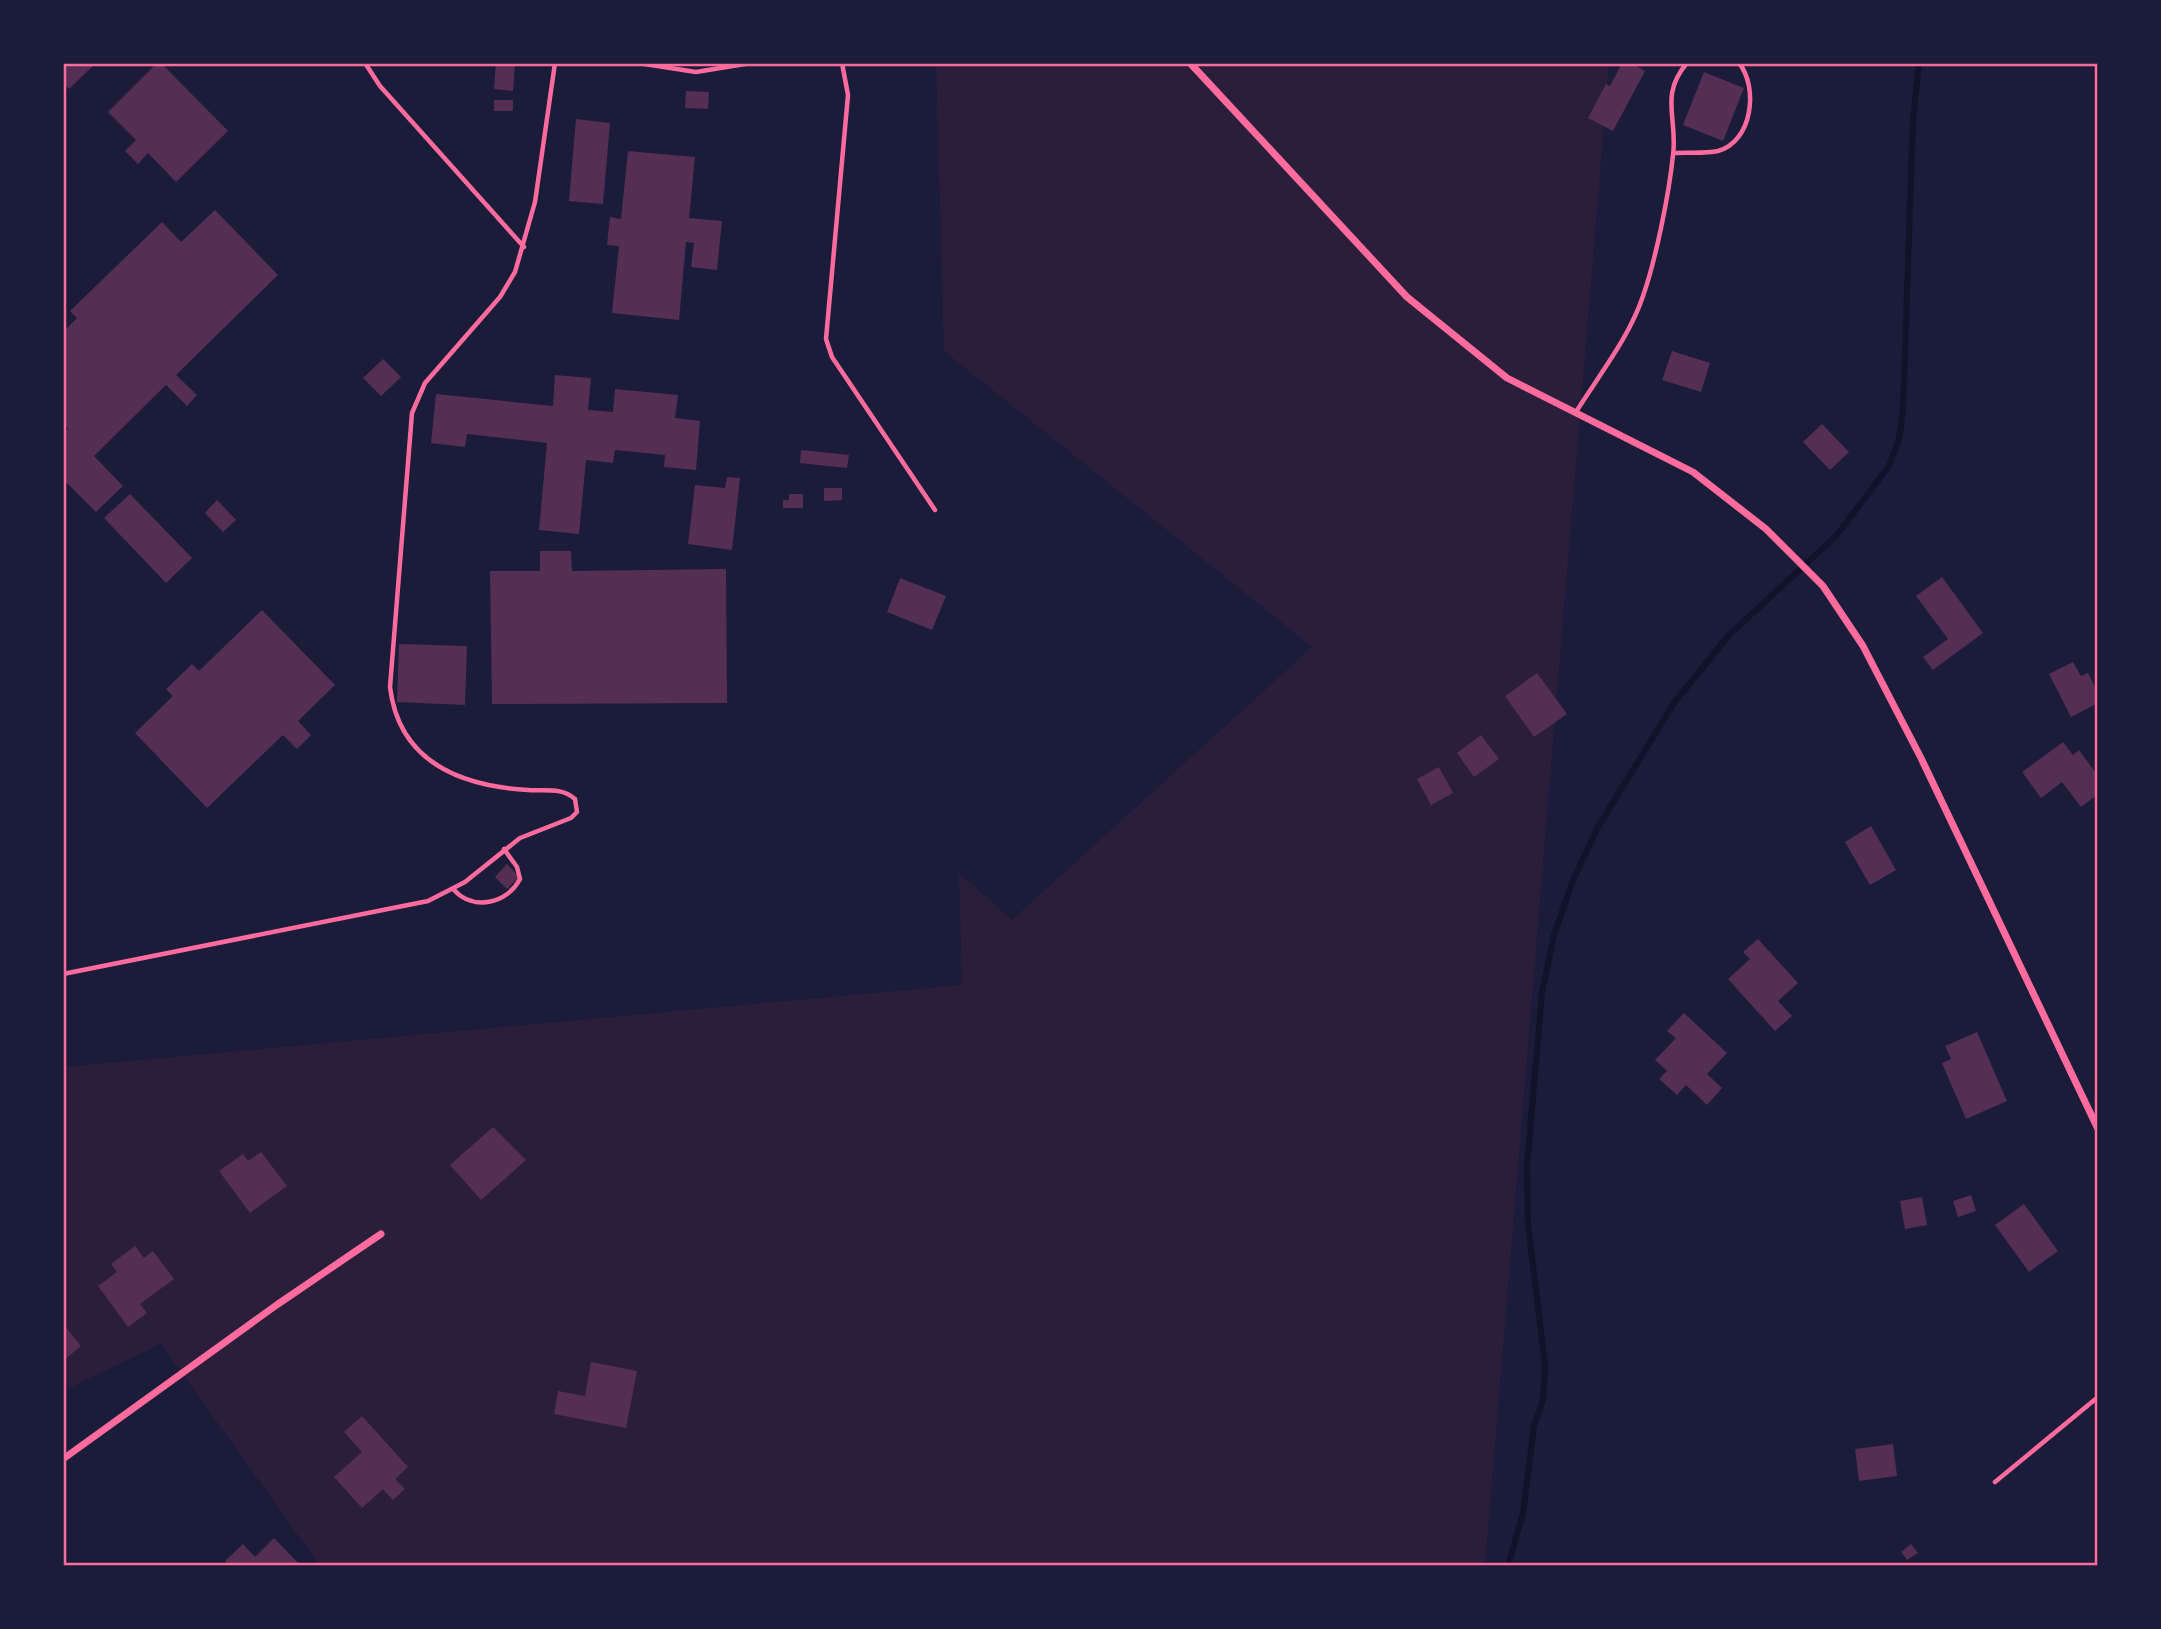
<svg xmlns="http://www.w3.org/2000/svg" width="2161" height="1629" font-family="'DejaVu Sans',sans-serif">
<style>
.green{fill:#2a1e3b}
.lines{fill:none;stroke-linecap:round;stroke-linejoin:round}
.stream{stroke:#12122b;stroke-width:6}
.building{fill:#542f53}
.service{stroke:#ff6b9d;stroke-width:4.5}
.minor{stroke:#ff6b9d;stroke-width:7}
.neatline{fill:none;stroke:#ff6b9d;stroke-width:2.5}
</style>
<rect width="100%" height="100%" fill="#1b1b3a"/>
<!-- green -->
<polygon class="green" points="936,63 1609,63 1485,1566 320,1566 161,1344 63,1391 63,1067 962,985 959,873 1012,920 1312,647 944,351"/>
<g class="lines">
<!-- stream -->
<polyline class="stream" points="1508,1566 1523,1513 1534,1426 1543,1400 1545,1365 1528,1224 1527,1166 1542,992 1554,935 1573,880 1598,827 1674,703 1729,635 1836,536 1889,466 1899,439 1903,410 1913,119 1919,63"/>
</g>
<!-- building -->
<g class="building">
<polygon points="63,63 96,63 69,89 63,83"/>
<polygon points="157,63 161,63 228,131 176,182 148,153 138,164 125,151 136,140 108,112"/>
<polygon points="496,63 515,63 513,91 494,89"/>
<polygon points="1622,63 1631,63 1645,71 1613,131 1588,118 1606,84 1610,86"/>
<polygon points="1704,72 1744,88 1723,141 1683,125"/>
<polygon points="686,91 709,92 708,109 685,108"/>
<rect x="494" y="100" width="19" height="11"/>
<polygon points="576,119 610,123 603,204 569,201"/>
<polygon points="628,151 695,157 689,218 722,221 717,270 691,267 694,243 686,242 679,320 612,313 619,246 607,245 610,217 621,219"/>
<polygon points="215,210 278,275 176,375 197,395 187,406 166,385 94,456 123,486 96,512 63,479 63,434 68,429 63,423 63,332 77,318 70,311 162,222 181,242"/>
<polygon points="1672,351 1710,363 1701,392 1662,380"/>
<polygon points="383,359 401,377 381,396 363,378"/>
<polygon points="555,375 591,378 588,410 613,412 615,389 678,395 675,418 700,421 696,470 664,467 665,455 615,450 613,463 586,460 579,534 539,530 547,443 467,434 465,447 431,443 436,394 553,406"/>
<polygon points="1822,424 1849,452 1830,470 1803,442"/>
<polygon points="801,450 849,455 847,468 800,463"/>
<polygon points="727,477 740,478 732,550 688,544 695,485 725,488"/>
<polygon points="824,488 842,488 842,500 824,501"/>
<polygon points="130,494 192,558 166,583 104,518"/>
<polygon points="789,494 803,494 803,508 783,508 783,500 789,500"/>
<polygon points="217,500 236,520 223,532 205,513"/>
<polygon points="540,551 571,551 572,571 726,569 727,703 492,704 490,571 540,571"/>
<polygon points="1942,577 1983,633 1933,670 1923,657 1948,639 1916,596"/>
<polygon points="900,578 946,596 932,630 887,612"/>
<polygon points="262,610 335,685 298,721 311,735 297,749 283,735 207,808 135,733 173,696 166,689 192,664 199,671"/>
<polygon points="399,644 467,646 465,705 397,702"/>
<polygon points="2073,662 2081,676 2088,673 2098,693 2098,703 2071,717 2049,674"/>
<polygon points="1537,673 1567,714 1534,737 1505,696"/>
<polygon points="1481,735 1499,759 1474,777 1457,753"/>
<polygon points="2063,742 2073,755 2079,750 2098,776 2098,794 2081,807 2062,782 2041,798 2022,772"/>
<polygon points="1439,767 1453,793 1431,805 1417,779"/>
<polygon points="1871,826 1896,870 1870,885 1845,842"/>
<polygon points="507,864 519,877 507,889 495,877"/>
<polygon points="1758,939 1798,983 1778,1001 1792,1016 1775,1031 1728,979 1750,959 1743,952"/>
<polygon points="1684,1013 1727,1053 1707,1074 1722,1088 1707,1105 1686,1085 1677,1095 1659,1079 1667,1071 1655,1060 1676,1038 1667,1031"/>
<polygon points="1977,1032 2007,1101 1966,1119 1942,1063 1951,1059 1945,1046"/>
<polygon points="493,1127 526,1160 481,1200 450,1165"/>
<polygon points="261,1152 287,1186 250,1213 219,1171 243,1154 248,1161"/>
<polygon points="1971,1195 1976,1211 1958,1217 1953,1201"/>
<polygon points="1922,1197 1927,1225 1905,1229 1900,1201"/>
<polygon points="2024,1204 2058,1251 2029,1272 1995,1225"/>
<polygon points="135,1246 144,1258 153,1251 174,1279 140,1304 147,1313 128,1327 98,1286 117,1272 111,1264"/>
<polygon points="63,1324 81,1346 63,1361"/>
<polygon points="591,1362 637,1371 626,1428 554,1414 558,1391 585,1396"/>
<polygon points="362,1416 408,1467 395,1479 405,1489 393,1500 383,1489 362,1508 334,1477 362,1452 344,1432"/>
<polygon points="1893,1444 1897,1476 1859,1481 1855,1449"/>
<polygon points="274,1538 301,1566 230,1566 225,1561 243,1544 255,1557"/>
<polygon points="1911,1544 1918,1553 1907,1560 1901,1552"/>
</g>
<g class="lines">
<!-- service -->
<g class="service">
<polyline points="365,63 380,86 524,247"/>
<polyline points="638,63 696,72 751,63"/>
<polyline points="842,63 848,95 826,339 832,357 935,510"/>
<path d="M1674,153C1687,152 1704,154 1718,151C1752,142 1759,88 1739,63"/>
<path d="M1576,412C1599,375 1629,338 1643,296C1656,259 1669,194 1673,155C1678,118 1659,96 1687,63"/>
<path d="M454,890C473,911 507,904 520,879L517,867L504,849"/>
<path d="M63,974L428,901L465,882L520,838L571,818L577,812L575,799C562,787 544,791 528,790C461,786 399,762 390,687L412,413L425,383L500,297L515,272L535,202L555,63"/>
<polyline points="1995,1482 2098,1397"/>
</g>
<!-- minor -->
<g class="minor">
<polyline points="1190,63 1407,297 1507,378 1693,472 1766,529 1823,586 1863,646 1921,758 2098,1129"/>
<polyline points="63,1459 278,1304 381,1234"/>
</g>
</g>
<!-- border -->
<rect width="2161" height="1629" fill="none" stroke="#1b1b3a" stroke-width="130"/>
<rect x="65" y="65" width="2031" height="1499" class="neatline"/>
</svg>
